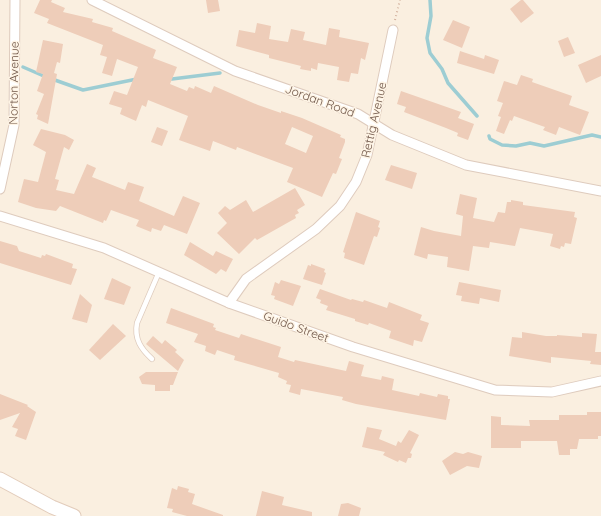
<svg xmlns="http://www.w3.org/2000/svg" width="601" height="516" font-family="Quicksand,sans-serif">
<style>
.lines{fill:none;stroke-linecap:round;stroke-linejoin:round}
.stream{stroke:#9dcdd3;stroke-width:3.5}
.building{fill:#eecdb9;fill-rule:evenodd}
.lane-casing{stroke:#decbbd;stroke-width:6}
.street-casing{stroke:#decbbd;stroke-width:11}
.secondary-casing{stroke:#e2ccbb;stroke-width:15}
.path{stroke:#d2b09d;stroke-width:2;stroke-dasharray:1 3;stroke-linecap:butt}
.lane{stroke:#fff;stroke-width:4.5}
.street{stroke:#fff;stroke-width:9}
.secondary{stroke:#fff;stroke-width:13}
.labels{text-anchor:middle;stroke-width:3;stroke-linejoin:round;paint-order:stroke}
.street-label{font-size:12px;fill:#6f5649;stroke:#fef4e5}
</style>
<rect width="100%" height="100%" fill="#faefe0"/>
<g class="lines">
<!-- stream -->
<g class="stream">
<polyline points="430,0 431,16 427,38 430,53 442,69 448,83 477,116"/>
<polyline points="23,67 46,77"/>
<polyline points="168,78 172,79 220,73"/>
<polyline points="52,79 83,90 137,79"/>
<polyline points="489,136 490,139 502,145 516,146 530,143 544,146 592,135 601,137"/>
</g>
</g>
<!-- building -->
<g class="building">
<path d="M40,0H52L51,2L65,8L63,12L93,19L92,22L113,28L112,31L156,50L153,58L177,67L170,84L187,91L189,87L194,89L195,86L211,93L214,86L258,105L281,113V111L302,118L341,135L340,137L345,139V142L339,158L342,159L336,174L333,173L322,197L287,182L293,168L237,147L236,150L213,141L210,151L179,140L188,116L148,100L146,107L142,105L136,121L120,114L122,108L109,104L114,91L127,95L138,67L117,59L112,76L102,73L107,57L100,55L103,45L47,23L49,19L34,13ZM292,127L313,136L306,153L285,144Z"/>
<polygon points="206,0 218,0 220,11 208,13"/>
<polygon points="521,0 523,0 534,13 521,23 510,9"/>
<polygon points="453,20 470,27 462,48 443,40"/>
<polygon points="257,23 271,26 269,39 288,42 291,29 305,32 303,40 326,45 329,28 340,30 339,37 369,43 365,60 361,58 358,74 351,73 349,82 337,80 339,67 318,63 317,70 311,68 311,71 300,69 301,66 269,58 269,55 236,46 239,30 255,33"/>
<polygon points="568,37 575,53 564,57 558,41"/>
<polygon points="43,40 63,44 60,63 57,62 54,73 57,74 48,124 37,119 38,115 36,114 44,94 37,91 43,74 36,72"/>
<polygon points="460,51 484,59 485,55 499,60 494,74 457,63"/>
<polygon points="601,55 601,76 586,83 578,65"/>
<polygon points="521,75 533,79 532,82 572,96 569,105 589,112 580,135 559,127 556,135 543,130 545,127 542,126 514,116 512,121 510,120 504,134 496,131 501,117 498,116 503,103 497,101 504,81 517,85"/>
<polygon points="401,91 461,112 458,118 474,124 468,140 457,136 458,133 446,128 404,112 406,107 397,104"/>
<polygon points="157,127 168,131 162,146 151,142"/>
<polygon points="41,129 65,135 74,140 69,150 64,147 55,179 59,180 56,190 74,194 87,164 96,168 92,177 125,190 128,182 144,187 139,201 174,216 183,196 200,203 187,234 164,225 161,231 152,228 151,232 136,226 139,220 111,210 106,221 104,220 103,223 60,206 56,211 36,208 18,202 24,179 38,182 46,152 33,145"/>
<polygon points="391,165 417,173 412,189 385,180"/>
<polygon points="295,188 305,205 297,210 299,213 295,215 296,218 257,240 255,238 239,254 217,233 227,223 218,213 225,206 230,210 246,200 253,212"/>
<polygon points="460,194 477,198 473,218 494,222 498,212 505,213 507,202 511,202 511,200 523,202 523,205 575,212 574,217 577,218 571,244 565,243 564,247 561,246 560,249 550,246 553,234 520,228 515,246 490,242 489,248 473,246 469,271 447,267 448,257 428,254 427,259 414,255 421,227 434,231 461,236 463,216 456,214"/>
<polygon points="356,212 380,221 378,227 380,228 377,237 374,236 364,265 344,258 345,253 343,252"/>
<polygon points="0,241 17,246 19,251 41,258 42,255 45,256 46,254 73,264 72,268 77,269 71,285 0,263"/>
<polygon points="190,242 213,256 216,251 233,259 226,272 221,269 216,274 184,255"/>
<polygon points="311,264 325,269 324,272 326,273 322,285 303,279 308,265 311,266"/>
<polygon points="112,278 131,287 124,305 104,299"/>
<polygon points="281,280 301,286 293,306 274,299 275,296 271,295 275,282 279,284"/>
<polygon points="459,282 501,290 499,302 480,298 479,304 461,301 462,296 456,295"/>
<polygon points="320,289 351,300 352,299 363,302 364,300 387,308 389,302 422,315 420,320 429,323 422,342 414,340 413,346 389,338 391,331 369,323 368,325 355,321 355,319 326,310 328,306 320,303 321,300 316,298"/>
<polygon points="80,294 92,305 87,323 72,319"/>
<polygon points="171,308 214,324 213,327 216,328 215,330 239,338 241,334 281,347 278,357 294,362 295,360 346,371 349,361 364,365 361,376 381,380 382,376 394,379 392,390 419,396 420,393 437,397 438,394 448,396 448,399 450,399 446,420 356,404 342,400 343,397 301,389 300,395 289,392 291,385 286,384 287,381 278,377 279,373 234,360 235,356 217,350 215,355 205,351 206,346 194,342 198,334 166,323"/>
<polygon points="113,324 126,336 100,360 89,350"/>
<polygon points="522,332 546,336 557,336 557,335 582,337 582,333 597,334 595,352 601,352 601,365 590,364 591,361 551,357 551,363 509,356 512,337 522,338"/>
<polygon points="153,336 162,344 165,340 177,350 175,352 184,360 178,371 146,344"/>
<polygon points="146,372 178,372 173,385 170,385 170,391 155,391 155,385 142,384 139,377"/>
<polygon points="0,394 28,405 27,406 36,412 26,440 15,436 18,429 12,427 20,413 0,420"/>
<polygon points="587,412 601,412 601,436 598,436 598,439 579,439 577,449 570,449 570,455 559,455 557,441 521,441 521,448 491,448 491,416 501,417 501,425 530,426 529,420 559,420 559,415 587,415"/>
<polygon points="367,427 382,430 379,439 396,446 398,441 401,443 409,430 419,435 410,453 412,454 411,458 408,458 406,463 399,460 398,462 383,455 385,452 362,447"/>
<polygon points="455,452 463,454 468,452 482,456 479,468 467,466 450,475 442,461"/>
<polygon points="178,486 189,489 188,492 195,494 192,504 223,515 223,516 187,516 172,512 173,509 167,508 172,488 177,490"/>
<polygon points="262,491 284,497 282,505 312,512 312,516 256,516"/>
<polygon points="348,503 361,508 359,516 338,516 341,504"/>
</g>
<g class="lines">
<defs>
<path id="lane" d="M152,359C141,349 134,339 137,323L159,272"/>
<g id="street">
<polyline points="92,0 235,71 358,114 392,135 466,165 601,191"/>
<polyline points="0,189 14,125 15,0"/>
<polyline points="0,216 104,248 229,303 353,347 495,390 552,392 601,381"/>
<polyline points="229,303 246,279 316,229 340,206 356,182 367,155 393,30"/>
</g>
<polyline id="secondary" points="0,479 52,507 74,516"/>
</defs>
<!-- lane casing -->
<use href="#lane" class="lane-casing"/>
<!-- street casing -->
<use href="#street" class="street-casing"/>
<!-- secondary casing -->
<use href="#secondary" class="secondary-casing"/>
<!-- path -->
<polyline class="path" points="395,20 400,0"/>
<!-- lane -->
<use href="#lane" class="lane"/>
<!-- street -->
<use href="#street" class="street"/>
<!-- secondary -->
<use href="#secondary" class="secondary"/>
</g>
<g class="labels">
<!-- street labels -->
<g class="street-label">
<text transform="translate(14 83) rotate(-89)" y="4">Norton Avenue</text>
<text transform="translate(320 101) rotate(20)" y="4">Jordan Road</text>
<text transform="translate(374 120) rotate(-77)" y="4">Rettig Avenue</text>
<text transform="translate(296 327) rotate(20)" y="4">Guido Street</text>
</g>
</g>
</svg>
